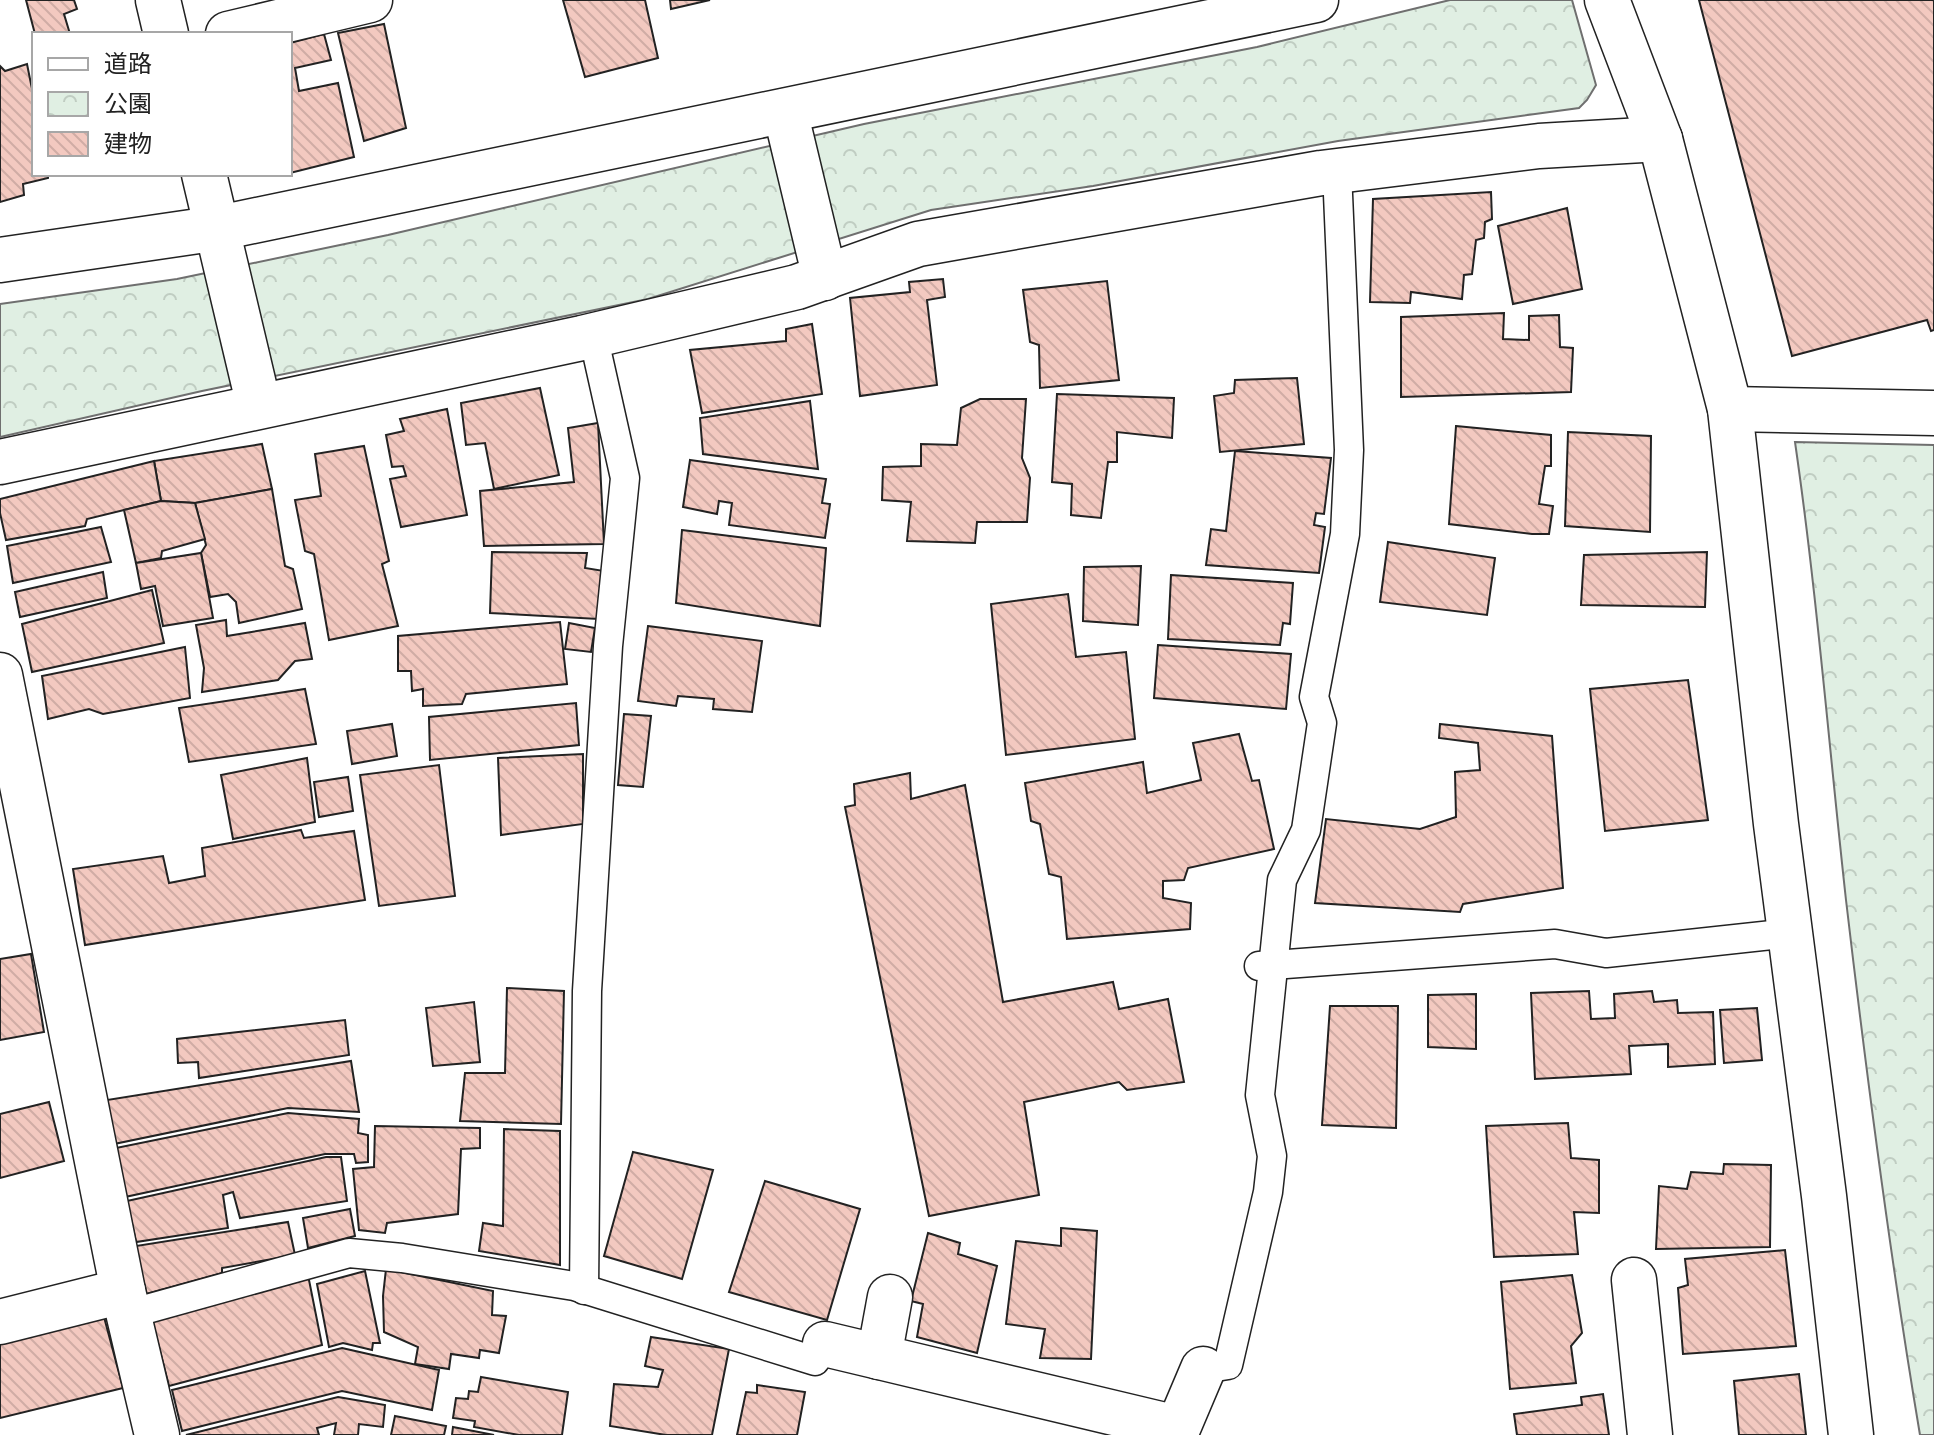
<svg xmlns="http://www.w3.org/2000/svg" width="1934" height="1435" font-family="'Noto Sans','Noto Sans JP',sans-serif">
<style>
.park{fill:url(#park-crowns);stroke:#6f6f6f;stroke-width:2}
.building{fill:url(#building-back-hatch);stroke:#222;stroke-width:2}
.lines{fill:none;stroke-linecap:round;stroke-linejoin:round}
.service-casing{stroke:#222;stroke-width:31}
.minor-casing{stroke:#222;stroke-width:47}
.service{stroke:#fff;stroke-width:28}
.minor{stroke:#fff;stroke-width:44}
</style>
<defs>
<pattern id="park-crowns" width="20" height="18" patternUnits="userSpaceOnUse" patternTransform="scale(2)"><rect width="20" height="18" fill="#e0efe3"/><path d="M2 6a3 3 0 1 1 6 0M12 15a3 3 0 1 1 6 0" fill="none" stroke="#c0cdc2"/></pattern>
<pattern id="building-back-hatch" width="6" height="6" patternUnits="userSpaceOnUse" patternTransform="scale(2)"><rect width="6" height="6" fill="#f3c9c0"/><path d="M-1 5l2 2M0 0l6 6M5-1l2 2" fill="none" stroke="#d0aca5"/></pattern>
</defs>
<rect width="100%" height="100%" fill="#fff"/>
<!-- park -->
<g class="park">
<polygon points="1450,0 1572,0 1596,85 1587,100 1579,108 1338,141 1093,186 931,210 648,299 202,391 0,437 0,304 177,279 388,235 864,124 1257,47"/>
<path d="M1795,442L1934,445V1435H1920C1890,1257 1867,1079 1846,900C1829,747 1817,594 1795,442Z"/>
</g>
<!-- building -->
<g class="building">
<polygon points="26,0 74,0 77,9 64,14 70,34 35,34"/>
<polygon points="563,0 645,0 658,58 585,77"/>
<polygon points="670,0 710,0 671,9"/>
<polygon points="1699,0 1934,0 1934,330 1931,331 1927,320 1792,356"/>
<polygon points="384,24 406,128 364,141 338,33"/>
<polygon points="324,34 331,60 295,68 299,91 338,83 354,157 290,173 290,43"/>
<polygon points="27,64 34,99 34,174 48,174 48,178 23,184 24,195 0,202 0,66 5,71"/>
<polygon points="1491,192 1492,219 1485,222 1484,238 1476,240 1472,274 1464,275 1462,299 1411,292 1410,303 1370,302 1373,199"/>
<polygon points="1567,208 1582,289 1513,304 1498,226"/>
<polygon points="943,279 945,297 927,300 937,385 860,396 850,298 910,292 909,282"/>
<polygon points="1107,281 1119,380 1040,388 1039,345 1030,342 1023,290"/>
<polygon points="1504,313 1503,339 1529,340 1529,316 1559,315 1560,347 1573,348 1571,392 1401,397 1401,317"/>
<polygon points="812,324 822,394 702,413 690,350 786,341 786,329"/>
<polygon points="1297,378 1304,444 1220,452 1214,396 1234,393 1235,380"/>
<polygon points="540,388 559,475 494,489 485,443 466,445 461,403"/>
<polygon points="1057,394 1174,398 1172,438 1117,432 1117,462 1108,462 1101,518 1071,515 1072,484 1052,482"/>
<polygon points="980,399 1026,399 1022,458 1030,478 1027,522 977,522 975,543 907,541 911,502 882,500 883,467 921,466 921,444 957,445 961,408"/>
<polygon points="810,401 818,469 703,454 700,418"/>
<polygon points="447,409 467,515 401,527 390,479 406,476 403,466 392,467 386,435 404,431 400,419"/>
<polygon points="598,423 604,544 484,546 480,491 574,482 568,428"/>
<polygon points="1456,426 1551,435 1551,466 1545,466 1539,504 1553,506 1549,534 1532,534 1449,524"/>
<polygon points="1568,432 1651,436 1650,532 1565,526"/>
<polygon points="262,444 272,489 195,503 161,501 154,461"/>
<polygon points="364,446 389,561 382,564 398,626 329,640 314,554 305,551 295,500 321,496 315,454"/>
<polygon points="1235,451 1331,458 1324,514 1316,513 1314,525 1325,527 1319,573 1206,565 1211,529 1226,531"/>
<polygon points="690,460 826,479 822,503 830,504 825,538 729,525 732,503 719,501 717,514 683,507"/>
<polygon points="154,461 161,501 87,519 85,526 6,540 0,513 0,499"/>
<polygon points="272,489 285,566 293,569 302,609 239,623 236,602 228,594 210,597 201,553 206,545 195,503"/>
<polygon points="161,501 195,503 205,539 162,551 161,558 136,563 124,510"/>
<polygon points="101,527 111,562 13,583 7,546"/>
<polygon points="682,530 826,548 820,626 676,603"/>
<polygon points="1388,542 1495,558 1487,615 1380,602"/>
<polygon points="492,552 587,553 585,568 604,571 598,619 490,613"/>
<polygon points="1707,552 1705,607 1581,605 1584,555"/>
<polygon points="201,553 213,618 163,626 155,586 141,589 136,563"/>
<polygon points="1141,566 1138,625 1083,621 1084,567"/>
<polygon points="103,572 107,598 20,617 15,592"/>
<polygon points="1171,575 1293,583 1290,624 1283,623 1280,645 1168,639"/>
<polygon points="152,590 164,643 32,672 22,624"/>
<polygon points="1068,594 1076,657 1126,652 1135,739 1006,755 991,604"/>
<polygon points="226,620 227,636 305,623 312,659 295,661 278,680 202,692 204,668 196,625"/>
<polygon points="560,622 567,684 466,694 462,704 423,706 423,689 412,691 411,671 398,671 398,636"/>
<polygon points="569,623 595,628 591,652 565,649"/>
<polygon points="648,626 762,641 752,712 713,709 714,699 678,696 676,706 638,701"/>
<polygon points="1158,645 1291,654 1286,709 1154,698"/>
<polygon points="185,647 190,698 103,714 89,709 48,719 42,676"/>
<polygon points="1688,680 1708,820 1605,831 1590,689"/>
<polygon points="305,689 316,744 189,762 179,708"/>
<polygon points="576,703 579,745 430,760 429,717"/>
<polygon points="624,714 651,716 643,787 618,785"/>
<polygon points="392,724 397,756 352,764 347,731"/>
<polygon points="1440,724 1552,736 1563,888 1463,904 1460,912 1315,903 1326,819 1420,829 1456,817 1455,772 1480,770 1478,743 1439,738"/>
<polygon points="1239,734 1252,781 1259,780 1274,849 1188,868 1184,880 1163,881 1163,898 1191,903 1190,929 1067,939 1061,877 1049,874 1040,824 1031,821 1025,783 1143,762 1147,793 1201,780 1193,743"/>
<polygon points="583,754 583,824 501,835 498,758"/>
<polygon points="307,758 315,822 233,839 221,775"/>
<polygon points="439,765 455,896 379,906 360,775"/>
<polygon points="910,773 911,799 965,785 1003,1002 1113,982 1119,1009 1168,999 1184,1082 1127,1090 1119,1082 1024,1102 1039,1195 929,1216 845,807 855,805 854,784"/>
<polygon points="348,777 353,811 319,817 314,782"/>
<polygon points="301,830 304,838 354,831 365,900 85,945 73,869 163,856 169,883 205,876 202,848"/>
<polygon points="31,954 44,1032 0,1040 0,959"/>
<polygon points="507,988 564,991 561,1124 460,1121 465,1073 505,1073"/>
<polygon points="1589,991 1591,1019 1615,1018 1614,994 1652,991 1654,1002 1677,1000 1678,1013 1713,1012 1715,1064 1668,1067 1668,1044 1629,1046 1631,1074 1535,1079 1531,993"/>
<polygon points="1476,994 1476,1049 1428,1047 1428,995"/>
<polygon points="474,1002 480,1062 433,1066 426,1008"/>
<polygon points="1330,1006 1398,1006 1396,1128 1322,1125"/>
<polygon points="1757,1008 1762,1060 1724,1063 1720,1010"/>
<polygon points="345,1020 349,1055 199,1078 198,1062 178,1063 177,1039"/>
<polygon points="351,1061 359,1112 288,1108 114,1144 107,1100"/>
<polygon points="49,1102 64,1161 0,1178 0,1114"/>
<polygon points="288,1113 359,1119 358,1133 368,1135 368,1162 356,1163 354,1154 325,1154 125,1197 116,1148"/>
<polygon points="1568,1123 1571,1158 1599,1160 1599,1213 1574,1212 1578,1254 1494,1257 1486,1126"/>
<polygon points="375,1126 480,1128 480,1148 461,1149 458,1214 387,1223 385,1233 359,1230 353,1169 374,1167"/>
<polygon points="504,1129 560,1131 560,1265 479,1251 483,1223 503,1226"/>
<polygon points="633,1152 713,1170 682,1279 604,1256"/>
<polygon points="326,1157 341,1157 347,1201 240,1218 233,1192 223,1195 228,1228 136,1242 127,1201"/>
<polygon points="1724,1164 1771,1165 1770,1247 1656,1249 1659,1186 1687,1189 1691,1172 1723,1174"/>
<polygon points="765,1181 860,1209 827,1320 729,1292"/>
<polygon points="350,1209 355,1236 308,1248 303,1218"/>
<polygon points="288,1222 295,1255 222,1268 222,1273 146,1294 136,1246"/>
<polygon points="1061,1228 1097,1231 1091,1359 1040,1358 1045,1329 1006,1324 1016,1241 1061,1246"/>
<polygon points="928,1233 960,1243 958,1254 997,1266 977,1353 917,1337 923,1304 911,1301"/>
<polygon points="1785,1250 1796,1346 1683,1354 1678,1288 1688,1285 1685,1259"/>
<polygon points="386,1269 493,1291 492,1315 506,1316 499,1353 480,1350 479,1358 451,1354 449,1369 415,1364 418,1347 384,1332 383,1296"/>
<polygon points="365,1271 380,1343 373,1343 372,1350 343,1343 329,1347 317,1284"/>
<polygon points="308,1275 322,1345 169,1386 152,1320"/>
<polygon points="1572,1275 1582,1333 1571,1346 1576,1383 1510,1389 1501,1282"/>
<polygon points="104,1317 123,1388 0,1418 0,1344"/>
<polygon points="651,1337 729,1349 712,1435 666,1435 610,1426 614,1384 658,1387 663,1370 645,1366"/>
<polygon points="342,1348 439,1370 432,1410 342,1391 182,1431 172,1390"/>
<polygon points="1799,1374 1806,1435 1739,1435 1734,1381"/>
<polygon points="481,1377 568,1392 562,1435 519,1435 474,1427 475,1421 453,1418 456,1398 468,1399 469,1391 478,1392"/>
<polygon points="757,1385 805,1392 797,1435 737,1435 746,1392 757,1393"/>
<polygon points="1603,1394 1609,1435 1517,1435 1514,1414 1582,1405 1581,1397"/>
<polygon points="338,1397 385,1405 383,1427 359,1424 358,1435 334,1435 336,1423 317,1428 319,1435 186,1435"/>
<polygon points="395,1416 446,1426 444,1435 391,1435"/>
<polygon points="453,1427 494,1435 452,1435"/>
</g>
<g class="lines">
<defs>
<g id="service">
<polyline points="1259,966 1555,944 1606,953 1790,933"/>
<polyline points="584,1290 587,991 608,646 625,478 593,335"/>
<polyline points="129,1314 349,1253 402,1258 574,1286 815,1361 825,1344"/>
<polyline points="1203,1369 1228,1365 1268,1192 1272,1156 1260,1095 1282,880 1306,830 1322,723 1314,697 1345,534 1349,450 1337,171"/>
</g>
<g id="minor">
<polyline points="158,0 166,34"/>
<polyline points="1607,0 1660,139 1730,409 1776,824 1824,1196 1851,1435"/>
<polyline points="228,34 370,0"/>
<polyline points="785,111 825,278"/>
<polyline points="204,174 259,406"/>
<polyline points="0,260 219,228 1316,0"/>
<polyline points="1730,409 1934,413"/>
<polyline points="0,462 582,338 797,287 918,244 1321,173 1539,146 1660,139"/>
<polyline points="0,675 123,1291 157,1435"/>
<polyline points="1634,1280 1650,1435"/>
<polyline points="0,1322 123,1291"/>
<polyline points="825,1344 1177,1428"/>
<polyline points="879,1357 890,1297"/>
<polyline points="1175,1435 1203,1369"/>
</g>
</defs>
<!-- service casing -->
<use href="#service" class="service-casing"/>
<!-- minor casing -->
<use href="#minor" class="minor-casing"/>
<!-- service -->
<use href="#service" class="service"/>
<!-- minor -->
<use href="#minor" class="minor"/>
</g>
<!-- legend -->
<rect x="32" y="32" width="260" height="144" fill="#ffffff" stroke="#a7a7a7" stroke-width="2"/>
<rect x="48" y="58" width="40" height="12" fill="#ffffff" stroke="#a7a7a7" stroke-width="2"/>
<text x="104" y="72" font-size="24" fill="#222222">道路</text>
<rect x="48" y="92" width="40" height="24" fill="url(#park-crowns)" stroke="#a7a7a7" stroke-width="2"/>
<text x="104" y="112" font-size="24" fill="#222222">公園</text>
<rect x="48" y="132" width="40" height="24" fill="url(#building-back-hatch)" stroke="#a7a7a7" stroke-width="2"/>
<text x="104" y="152" font-size="24" fill="#222222">建物</text>
</svg>
